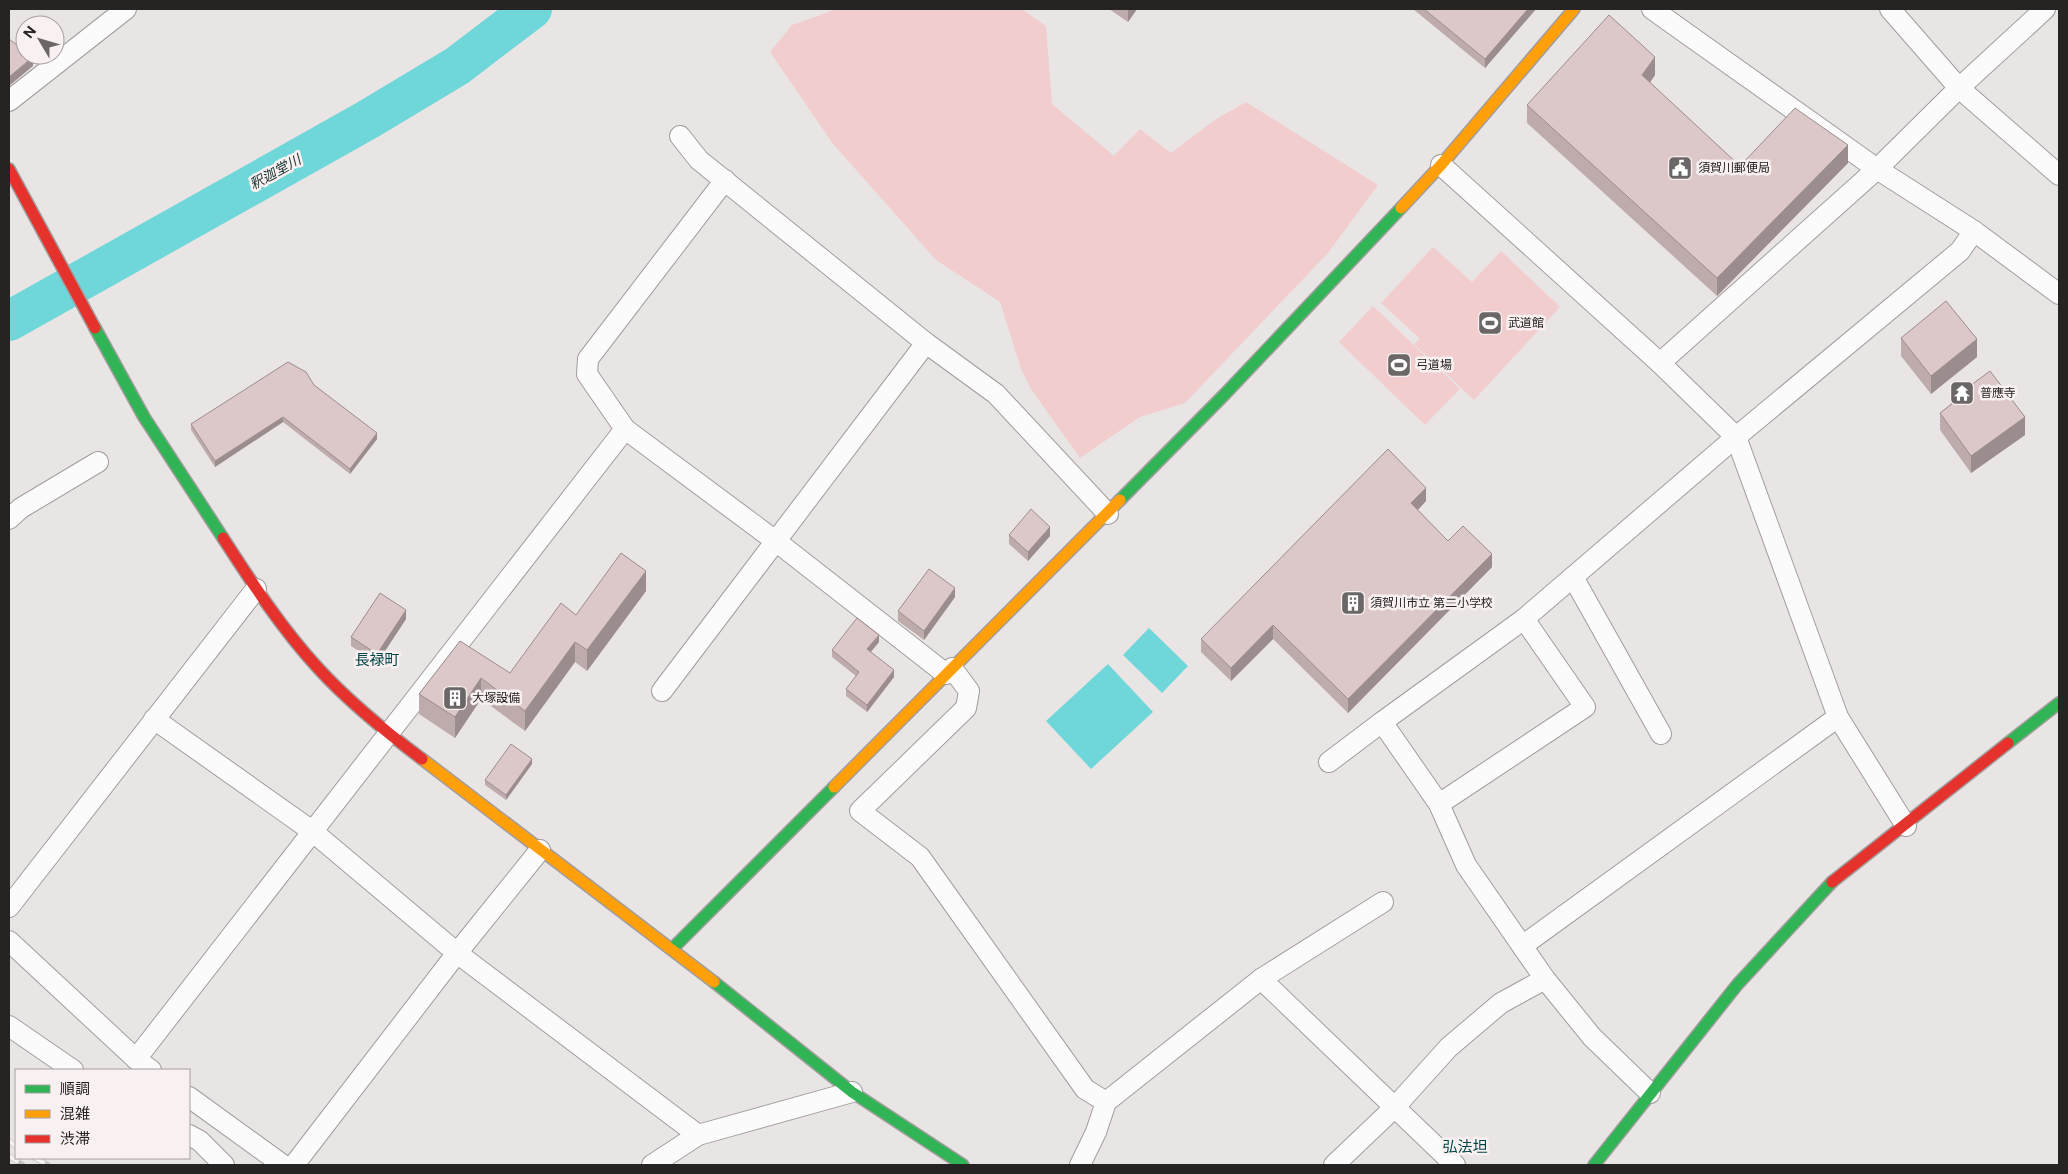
<svg xmlns="http://www.w3.org/2000/svg" width="2068" height="1174" font-family="'Public Sans','Noto Sans JP',sans-serif">
<style>
.green{fill:#f1cdce}
.water{fill:#6fd6d9}
.lines{fill:none;stroke-linecap:round;stroke-linejoin:round}
.river{stroke:#6fd6d9;stroke-width:40}
.street-casing{stroke:#a19d9d;stroke-width:22}
.fast-casing{stroke:#a19d9d;stroke-width:14}
.slow-casing{stroke:#a19d9d;stroke-width:14}
.jam-casing{stroke:#a19d9d;stroke-width:14}
.street{stroke:#fcfbfb;stroke-width:20}
.fast{stroke:#30b455;stroke-width:11}
.slow{stroke:#ff9f0a;stroke-width:11}
.jam{stroke:#e5322d;stroke-width:11}
.rail-casing{stroke:#c2c1c1;stroke-width:5.5}
.rail{stroke:#f9f1f1;stroke-width:4;stroke-dasharray:11;stroke-linecap:butt}
.wall{fill:#beacad}
.shaded-wall{fill:#9b8c8d}
.building{fill:#ddc8c9;stroke:#9b8c8d}
.labels{text-anchor:middle;stroke-width:5;stroke-linejoin:round;paint-order:stroke}
.poi-label{font-size:12px;fill:#262323;stroke:#f9f1f1;text-anchor:start}
.water-label{font-size:14px;font-style:italic;fill:#173030;stroke:#f9f1f1}
.quarter-label{font-size:15px;fill:#014547;stroke:#f9f1f1}
</style>
<rect width="100%" height="100%" fill="#eae5e5"/>
<!-- green -->
<g class="green">
<polygon points="837,9 1022,9 1046,26 1052,104 1114,156 1140,129 1171,153 1216,119 1246,102 1378,185 1328,253 1185,403 1140,417 1080,458 1031,389 1021,369 1000,302 936,260 833,144 770,52 792,25"/>
<polygon points="1433,247 1472,282 1501,251 1560,307 1474,400 1414,344 1420,339 1381,303"/>
<polygon points="1373,306 1460,389 1425,425 1339,342"/>
</g>
<!-- water -->
<g class="water">
<polygon points="1149,628 1188,666 1162,693 1123,655"/>
<polygon points="1108,664 1153,712 1091,769 1046,721"/>
</g>
<g class="lines">
<!-- river -->
<polyline class="river" points="9,321 367,120 457,66 532,9"/>
<defs>
<g id="street">
<polyline points="1652,9 1877,169 1974,231 2059,294"/>
<polyline points="1890,9 1959,88 2059,175"/>
<polyline points="9,101 126,9"/>
<polyline points="680,136 699,160 926,343 996,394 1108,514"/>
<polyline points="1441,165 1660,363 1736,437 1838,717 1906,826"/>
<polyline points="725,180 588,359 587,374 625,429 777,542 946,674"/>
<polyline points="1660,363 1877,169 1959,88 2045,9"/>
<polyline points="9,519 21,508 98,462"/>
<polyline points="1573,577 1661,734"/>
<polyline points="952,668 969,691 966,708 860,811 920,857 1085,1089 1106,1102"/>
<polyline points="662,691 926,343"/>
<polyline points="154,719 312,831 457,953 698,1135"/>
<polyline points="1329,762 1382,722"/>
<polyline points="1439,804 1585,707 1524,619"/>
<polyline points="9,907 256,589"/>
<polyline points="9,941 136,1059 151,1070"/>
<polyline points="1522,946 1838,717"/>
<polyline points="1261,979 1455,1165"/>
<polyline points="9,1026 73,1070"/>
<polyline points="136,1059 625,429"/>
<polyline points="1650,1093 1592,1037 1545,979 1466,865 1439,804 1382,722 1524,619 1736,437 1960,251 1974,231"/>
<polyline points="189,1097 283,1165"/>
<polyline points="189,1135 200,1141 224,1165"/>
<polyline points="294,1165 457,953 540,850"/>
<polyline points="652,1165 698,1135 852,1092"/>
<polyline points="1080,1165 1096,1132 1106,1102 1261,979 1383,902"/>
<polyline points="1334,1165 1394,1108 1449,1047 1501,1003 1545,979"/>
</g>
<g id="fast">
<polyline points="95,328 144,417 223,538"/>
<polyline points="1120,500 1225,394 1401,208"/>
<polyline points="2008,743 2059,703"/>
<polyline points="672,949 834,787"/>
<polyline points="714,982 852,1092 963,1165"/>
<polyline points="1594,1165 1737,985 1832,882"/>
</g>
<g id="slow">
<polyline points="1401,208 1441,165 1574,9"/>
<polyline points="422,759 714,982"/>
<polyline points="834,787 1120,500"/>
</g>
<g id="jam">
<polyline points="9,169 95,328"/>
<path d="M223,538C252,583 282,629 318,668C349,702 386,732 422,759"/>
<polyline points="1832,882 2008,743"/>
</g>
</defs>
<!-- street casing -->
<use href="#street" class="street-casing"/>
<!-- fast casing -->
<use href="#fast" class="fast-casing"/>
<!-- slow casing -->
<use href="#slow" class="slow-casing"/>
<!-- jam casing -->
<use href="#jam" class="jam-casing"/>
<!-- street -->
<use href="#street" class="street"/>
<!-- fast -->
<use href="#fast" class="fast"/>
<!-- slow -->
<use href="#slow" class="slow"/>
<!-- jam -->
<use href="#jam" class="jam"/>
<defs>
<g id="rail">
<polyline points="9,1141 16,1146"/>
<polyline points="9,1156 23,1165"/>
<polyline points="35,1158 48,1165"/>
</g>
</defs>
<!-- rail casing -->
<use href="#rail" class="rail-casing"/>
<!-- rail -->
<use href="#rail" class="rail"/>
</g>
<!-- wall -->
<g class="wall">
<polygon points="1109,9 1137,9 1128,22"/>
<polygon points="1413,9 1536,9 1485,68"/>
<polygon points="1655,75 1650,83 1740,166 1848,163 1717,296 1527,123 1527,105"/>
<polygon points="1901,338 1977,357 1931,394 1901,356"/>
<polygon points="314,385 377,439 350,474 283,422 215,467 191,430 191,424"/>
<polygon points="1951,400 2025,435 1971,473 1940,430 1940,413 1951,404"/>
<polygon points="1426,501 1418,510 1448,541 1492,567 1348,713 1273,639 1231,681 1201,652 1201,639"/>
<polygon points="1009,535 1050,536 1028,561 1009,544"/>
<polygon points="646,591 587,671 575,662 525,731 481,699 455,738 419,714 419,694 460,641 510,673"/>
<polygon points="955,597 924,640 898,621 898,611"/>
<polygon points="406,619 377,663 351,646 351,637"/>
<polygon points="879,642 871,652 894,677 867,712 846,696 846,689 856,676 832,657 832,650"/>
<polygon points="532,764 506,800 485,785 485,780"/>
</g>
<!-- shaded-wall -->
<g class="shaded-wall">
<polygon points="1128,9 1137,9 1128,22"/>
<polygon points="1528,9 1536,9 1485,68 1485,59"/>
<polygon points="33,57 33,66 9,86 9,77"/>
<polygon points="1655,57 1655,75 1642,93 1642,75"/>
<polygon points="1848,145 1848,163 1717,296 1717,278"/>
<polygon points="1977,339 1977,357 1931,394 1931,376"/>
<polygon points="283,417 283,422 215,467 215,461"/>
<polygon points="2025,417 2025,435 1971,473 1971,456"/>
<polygon points="377,433 377,439 350,474 350,469"/>
<polygon points="1426,488 1426,501 1411,517 1411,503"/>
<polygon points="1050,527 1050,536 1028,561 1028,552"/>
<polygon points="1492,554 1492,567 1348,713 1348,699"/>
<polygon points="646,571 646,591 587,671 587,650"/>
<polygon points="955,588 955,597 924,640 924,631"/>
<polygon points="406,610 406,619 377,663 377,654"/>
<polygon points="1273,625 1273,639 1231,681 1231,668"/>
<polygon points="879,635 879,642 867,656 867,649"/>
<polygon points="575,642 575,662 525,731 525,711"/>
<polygon points="894,670 894,677 867,712 867,705"/>
<polygon points="481,678 481,699 455,738 455,717"/>
<polygon points="532,759 532,764 506,800 506,795"/>
</g>
<!-- building -->
<g class="building">
<polygon points="1424,9 1528,9 1485,59"/>
<polygon points="1609,15 1655,57 1642,75 1740,166 1795,108 1848,145 1717,278 1527,105"/>
<polygon points="9,39 25,51 25,55 30,55 33,57 9,77"/>
<polygon points="1946,301 1977,339 1931,376 1901,338"/>
<polygon points="288,362 306,372 314,385 377,433 350,469 283,417 215,461 191,424"/>
<polygon points="1990,371 2025,417 1971,456 1940,413 1953,403 1951,400"/>
<polygon points="1388,449 1426,488 1411,503 1448,541 1463,526 1492,554 1348,699 1273,625 1231,668 1201,639"/>
<polygon points="1031,509 1050,527 1028,552 1009,535"/>
<polygon points="621,553 646,571 587,650 575,642 525,711 481,678 455,717 419,694 460,641 510,673 561,603 576,615"/>
<polygon points="929,569 955,588 924,631 898,611"/>
<polygon points="380,593 406,610 377,654 351,637"/>
<polygon points="857,618 879,635 867,649 894,670 867,705 846,689 859,672 832,650"/>
<polygon points="511,744 532,759 506,795 485,780"/>
</g>
<!-- icons -->
<defs>
<symbol id="civic-square" viewBox="-11 -11 22 22"><rect x="-9" y="-9" width="18" height="18" rx="4" fill="#6b6767" stroke="#f9f1f1"/><path d="M-.6-6.5H3V-4.5H.6V-3L4-1V1h2V6H-6V1h2V-1L-.6-3ZM-1.2 2.5V6h2.4V2.5Z" fill="#fff"/></symbol>
<symbol id="stadium-square" viewBox="-11 -11 22 22"><rect x="-9" y="-9" width="18" height="18" rx="4" fill="#6b6767" stroke="#f9f1f1"/><path d="M0-5a6.5 5 0 1 0 0 10a6.5 5 0 1 0 0-10ZM-3.5-1.8h7v3.6h-7Z" fill="#fff"/></symbol>
<symbol id="temple-square" viewBox="-11 -11 22 22"><rect x="-9" y="-9" width="18" height="18" rx="4" fill="#6b6767" stroke="#f9f1f1"/><path d="M0-6L5-2H3V0L6.5 2.5H4V6H1.5V3h-3V6H-4V2.5H-6.5L-3 0V-2H-5Z" fill="#fff"/></symbol>
<symbol id="building-square" viewBox="-11 -11 22 22"><rect x="-9" y="-9" width="18" height="18" rx="4" fill="#6b6767" stroke="#f9f1f1"/><path d="M-4-6H4V6H1V3H-1V6H-4ZM-2.5-4.3h1.7v1.8h-1.7ZM.8-4.3h1.7v1.8H.8ZM-2.5-1h1.7V.8h-1.7ZM.8-1h1.7V.8H.8Z" fill="#fff"/></symbol>
</defs>
<g fill-rule="evenodd">
<use href="#civic-square" x="1666" y="154" width="28" height="28"/>
<use href="#stadium-square" x="1476" y="309" width="28" height="28"/>
<use href="#stadium-square" x="1385" y="351" width="28" height="28"/>
<use href="#temple-square" x="1948" y="379" width="28" height="28"/>
<use href="#building-square" x="1339" y="589" width="28" height="28"/>
<use href="#building-square" x="441" y="684" width="28" height="28"/>
</g>
<g class="labels">
<!-- poi labels -->
<g class="poi-label">
<text x="1698" y="172">須賀川郵便局</text>
<text x="1508" y="327">武道館</text>
<text x="1416" y="369">弓道場</text>
<text x="1980" y="397">普應寺</text>
<text x="1370" y="607">須賀川市立 第二小学校</text>
<text x="472" y="702">大塚設備</text>
</g>
<!-- water labels -->
<g class="water-label">
<text transform="translate(275 172) rotate(-29)" y="5">釈迦堂川</text>
</g>
<!-- quarter labels -->
<g class="quarter-label">
<text x="377" y="665">長禄町</text>
<text x="1465" y="1152">弘法坦</text>
</g>
</g>
<!-- border -->
<rect width="2068" height="1174" fill="none" stroke="#262323" stroke-width="20"/>
<!-- legend -->
<rect x="15" y="1069" width="175" height="90" fill="#f9f1f1" stroke="#a59f9f"/>
<rect x="25" y="1085" width="25" height="8" fill="#30b455" stroke="#a59f9f"/>
<text x="60" y="1094" font-size="15" fill="#262323">順調</text>
<rect x="25" y="1110" width="25" height="8" fill="#ff9f0a" stroke="#a59f9f"/>
<text x="60" y="1119" font-size="15" fill="#262323">混雑</text>
<rect x="25" y="1135" width="25" height="8" fill="#e5322d" stroke="#a59f9f"/>
<text x="60" y="1144" font-size="15" fill="#262323">渋滞</text>
<!-- north arrow -->
<g transform="translate(40 40) rotate(308)"><circle r="24" fill="#f9f1f1" stroke="#a59f9f"/>
<path d="M0-4L9 19L0 12L-9 19Z" fill="#6b6767"/>
<text y="-8" font-size="14" font-weight="bold" text-anchor="middle" fill="#262323">N</text>
</g>
</svg>
